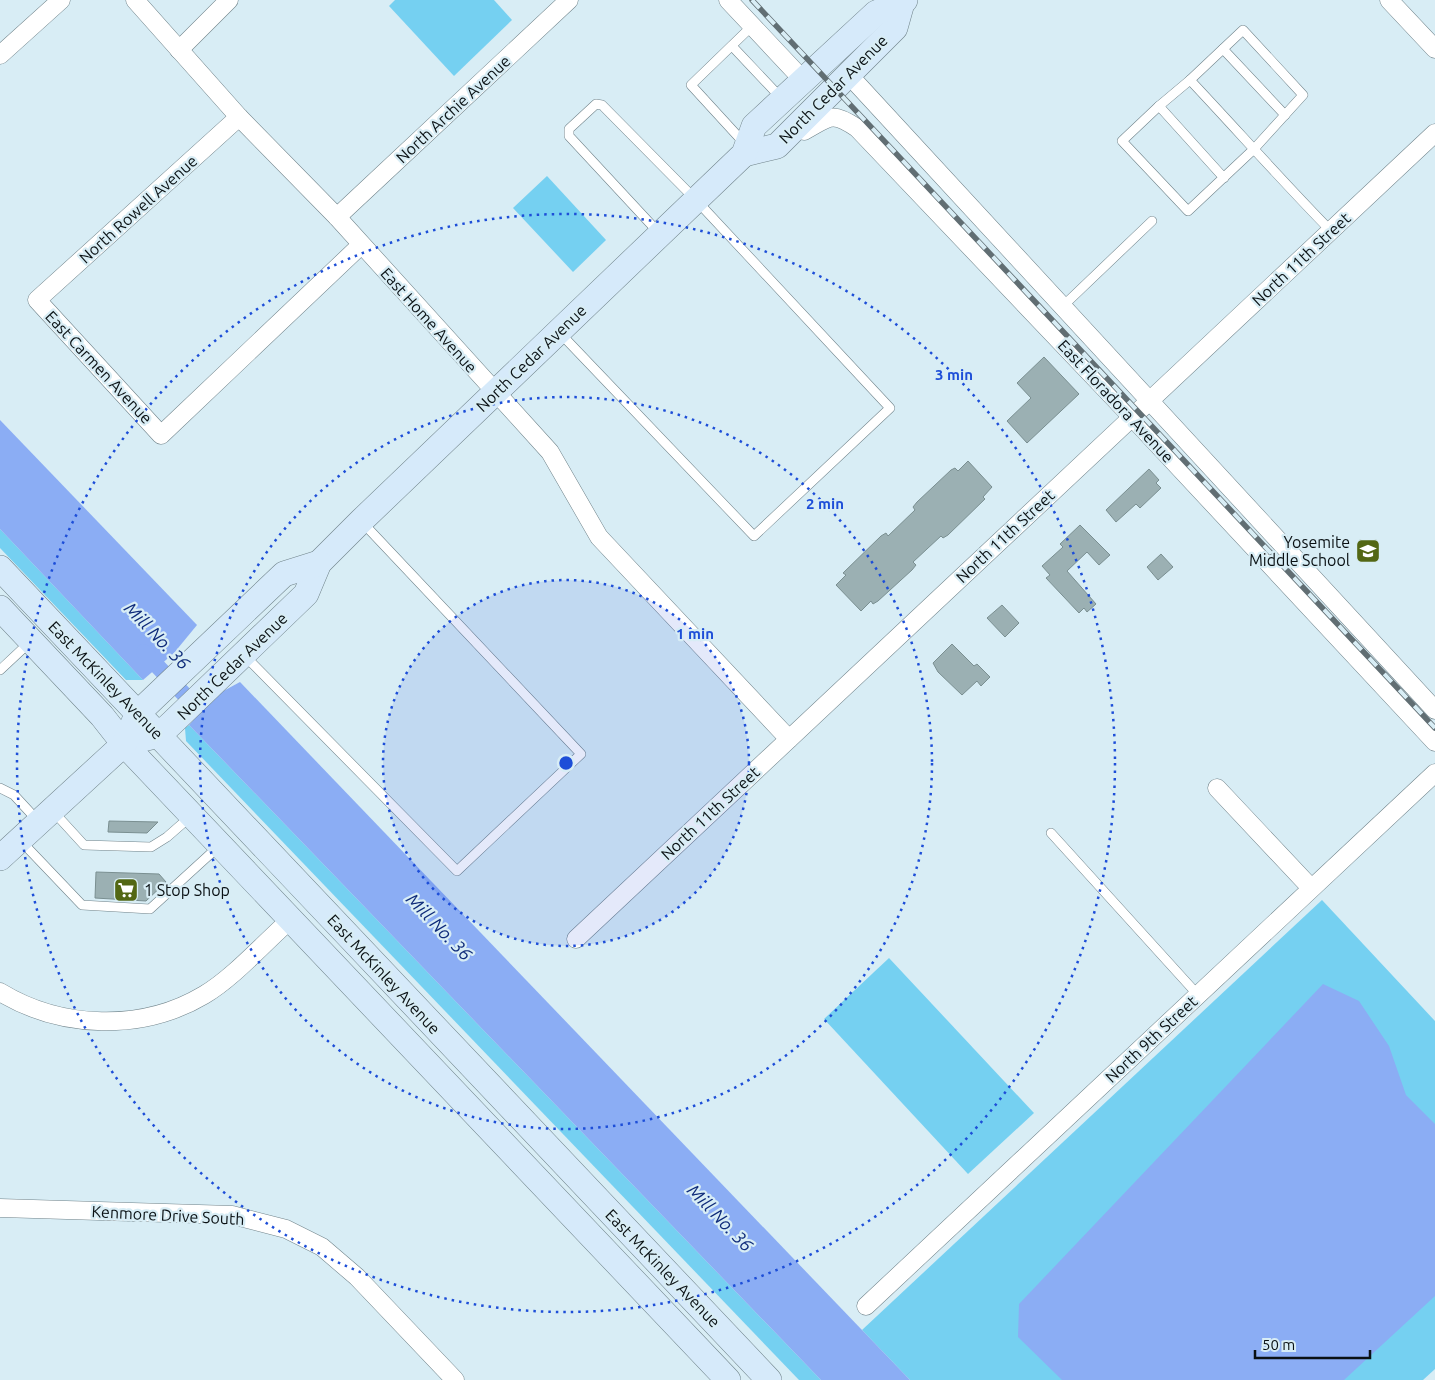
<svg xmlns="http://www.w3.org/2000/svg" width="1435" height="1380" font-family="Ubuntu,sans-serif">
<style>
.green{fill:#75d0f1}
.water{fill:#8badf4}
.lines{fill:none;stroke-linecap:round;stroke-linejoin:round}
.canal{stroke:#8badf4;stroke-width:16}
.building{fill:#9bb0b3;stroke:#7a8f91}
.lane-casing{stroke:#70838a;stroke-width:10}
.street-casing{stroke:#70838a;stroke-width:19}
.secondary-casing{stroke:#70838a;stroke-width:26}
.lane{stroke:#fff;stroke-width:9}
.street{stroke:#fff;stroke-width:18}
.secondary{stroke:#d6eafa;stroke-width:25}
.rail-casing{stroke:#616e73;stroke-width:5.5}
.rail{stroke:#d8edf5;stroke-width:4;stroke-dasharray:11;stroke-linecap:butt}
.ring{fill:none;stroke:#1d4ed8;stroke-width:2.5;stroke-dasharray:2.5 5}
.labels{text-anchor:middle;stroke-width:4.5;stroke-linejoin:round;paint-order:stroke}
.street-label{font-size:16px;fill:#0a1114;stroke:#d8edf5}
.poi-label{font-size:16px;fill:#0a1114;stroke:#d8edf5;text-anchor:end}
.water-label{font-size:18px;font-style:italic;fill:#0e2b7a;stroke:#d8edf5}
.centre{fill:#1d4ed8;stroke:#d8edf5;stroke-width:2.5}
.ring-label{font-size:15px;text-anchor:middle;font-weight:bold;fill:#1d4ed8;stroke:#d8edf5;stroke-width:4.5;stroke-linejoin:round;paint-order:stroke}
</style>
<rect width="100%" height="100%" fill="#d8edf5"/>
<!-- green -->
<g class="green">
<polygon points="395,0 494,0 512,20 454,76 389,6"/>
<polygon points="547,176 606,240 573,272 513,208"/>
<polygon points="0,529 143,680 126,680 0,548"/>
<polygon points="189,725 821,1380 799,1380 186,741 185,728"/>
<polygon points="1322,900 1435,1021 1435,1369 1423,1380 910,1380 862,1330"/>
<polygon points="889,958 1034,1113 968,1174 824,1019"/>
</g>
<!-- water -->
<g class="water">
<polygon points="0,420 197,625 174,653 143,680 0,529"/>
<polygon points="240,682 910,1380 821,1380 189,725 216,695"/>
<polygon points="1323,984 1359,1001 1389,1046 1406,1095 1435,1124 1435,1296 1344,1380 1062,1380 1018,1337 1019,1304"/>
</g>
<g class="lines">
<!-- canal -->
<polyline class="canal" points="144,652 199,710"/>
</g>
<!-- building -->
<g class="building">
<polygon points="1044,357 1079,394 1027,443 1007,421 1031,398 1017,383"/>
<polygon points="968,461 992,487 983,497 985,499 948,535 943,538 941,536 913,562 916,565 912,570 878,601 873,604 871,601 861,611 836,585 846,575 843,573 881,536 886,533 888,536 915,510 913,507 917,502 951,470 955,468 958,471"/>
<polygon points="1149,469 1159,480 1156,483 1161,488 1140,508 1136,504 1116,522 1106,510"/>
<polygon points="1080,525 1110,555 1099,565 1087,552 1067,571 1096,604 1087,612 1084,608 1079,613 1046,578 1050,575 1042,566 1063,547 1060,544"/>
<polygon points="1161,554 1173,567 1158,580 1147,567"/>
<polygon points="1002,605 1019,623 1005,637 987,618"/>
<polygon points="952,644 974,666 977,664 990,677 981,686 977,681 962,695 938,672 933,663"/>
<polygon points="109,821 158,822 147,833 108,832"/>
<polygon points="96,872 159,874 166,882 146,901 95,898"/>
</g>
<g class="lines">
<defs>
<g id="lane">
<polyline points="732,46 782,99"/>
<polyline points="1223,49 1285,115"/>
<polyline points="1159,106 1190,80"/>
<polyline points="745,144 691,85 752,26"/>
<path d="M1224,178L1159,106L1122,141L1188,211L1254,149L1303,95L1243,30L1190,80C1237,130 1283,182 1331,231"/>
<polyline points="1062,307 1152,221"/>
<polyline points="559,332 754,536 890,408 696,200 602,105 596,104 569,129 569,136 659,233"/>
<polyline points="245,656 457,871 581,754 363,523"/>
<polyline points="0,670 31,641"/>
<polyline points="0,788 14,795 37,820"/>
<polyline points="52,810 84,845 151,847 167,837 191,816"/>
<polyline points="1051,833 1198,995"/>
<polyline points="20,840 82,905 150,909 219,846"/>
</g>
<g id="street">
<polyline points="135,0 239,117 337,217 550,452 599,537 789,739"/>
<polyline points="728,0 803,80"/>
<polyline points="1389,0 1435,49"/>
<polyline points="179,50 229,0"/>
<polyline points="0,55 61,0"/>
<polyline points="848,74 1435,710"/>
<polyline points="239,117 37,300 161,435 361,245"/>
<path d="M804,131C829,118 830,110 857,128L1132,417L1435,742"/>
<polyline points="337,217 569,0"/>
<polyline points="1217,788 1311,888"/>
<polyline points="576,939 1435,133"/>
<path d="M0,992C61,1029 142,1032 204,995C233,978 264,943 290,920"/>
<polyline points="0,1208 232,1215 286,1229 322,1247 357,1277 455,1380"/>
<polyline points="866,1306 1435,773"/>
</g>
<g id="secondary">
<polyline points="744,154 777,146 895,28 902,3"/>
<polyline points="0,568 769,1380"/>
<polyline points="0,608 102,716 124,744 728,1380"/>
<polyline points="124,744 159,735 172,723 306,594 319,563 361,521 744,154 754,126 876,13 905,0"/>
<polyline points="0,858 124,744 138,713 284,574 319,563"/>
</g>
</defs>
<!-- lane casing -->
<use href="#lane" class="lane-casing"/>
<!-- street casing -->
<use href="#street" class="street-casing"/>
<!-- secondary casing -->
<use href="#secondary" class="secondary-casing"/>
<!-- lane -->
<use href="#lane" class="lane"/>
<!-- street -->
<use href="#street" class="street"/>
<!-- secondary -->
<use href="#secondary" class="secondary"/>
<defs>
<polyline id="rail" points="752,0 1435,728"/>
</defs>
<!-- rail casing -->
<use href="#rail" class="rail-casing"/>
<!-- rail -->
<use href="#rail" class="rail"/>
</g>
<!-- distance rings -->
<circle cx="566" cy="763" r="183" fill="#1d4ed8" fill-opacity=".12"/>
<g class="ring">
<circle cx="566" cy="763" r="183"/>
<circle cx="566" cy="763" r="366"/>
<circle cx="566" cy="763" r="549"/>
</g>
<!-- icons -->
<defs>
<symbol id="school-square" viewBox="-11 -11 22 22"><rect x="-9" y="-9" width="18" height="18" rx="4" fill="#536714" stroke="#d8edf5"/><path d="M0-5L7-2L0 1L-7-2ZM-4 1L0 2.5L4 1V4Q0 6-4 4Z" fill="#fff"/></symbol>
<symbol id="supermarket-square" viewBox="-11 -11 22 22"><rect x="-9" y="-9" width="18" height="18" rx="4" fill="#536714" stroke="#d8edf5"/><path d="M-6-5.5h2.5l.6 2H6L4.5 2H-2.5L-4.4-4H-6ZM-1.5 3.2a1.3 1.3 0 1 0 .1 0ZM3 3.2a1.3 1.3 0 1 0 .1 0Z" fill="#fff"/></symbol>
</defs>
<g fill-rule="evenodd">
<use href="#school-square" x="1354" y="537" width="28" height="28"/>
<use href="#supermarket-square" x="112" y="876" width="28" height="28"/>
</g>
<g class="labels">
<!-- street labels -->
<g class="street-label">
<text transform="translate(833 89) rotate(-45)" y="6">North Cedar Avenue</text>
<text transform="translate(453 109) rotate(-43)" y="6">North Archie Avenue</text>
<text transform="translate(138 209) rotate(-42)" y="6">North Rowell Avenue</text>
<text transform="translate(1301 259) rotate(-43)" y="6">North 11th Street</text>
<text transform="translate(429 320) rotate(48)" y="6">East Home Avenue</text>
<text transform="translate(531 358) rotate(-44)" y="6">North Cedar Avenue</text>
<text transform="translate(99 367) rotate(47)" y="6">East Carmen Avenue</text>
<text transform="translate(1116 401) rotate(47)" y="6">East Floradora Avenue</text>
<text transform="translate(1005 536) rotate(-43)" y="6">North 11th Street</text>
<text transform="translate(232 666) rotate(-44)" y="6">North Cedar Avenue</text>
<text transform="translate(106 680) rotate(46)" y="6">East McKinley Avenue</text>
<text transform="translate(710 813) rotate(-43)" y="6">North 11th Street</text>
<text transform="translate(384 974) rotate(47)" y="6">East McKinley Avenue</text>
<text transform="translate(1151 1039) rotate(-43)" y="6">North 9th Street</text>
<text transform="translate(168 1215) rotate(3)" y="6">Kenmore Drive South</text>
<text transform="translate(663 1268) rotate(46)" y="6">East McKinley Avenue</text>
</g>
<!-- poi labels -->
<g class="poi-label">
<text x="1350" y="548">Yosemite<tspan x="1350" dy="18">Middle School</tspan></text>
<text x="144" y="896" text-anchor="start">1 Stop Shop</text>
</g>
<!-- water labels -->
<g class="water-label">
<text transform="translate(157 636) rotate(46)" y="6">Mill No. 36</text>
<text transform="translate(439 927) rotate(46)" y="6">Mill No. 36</text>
<text transform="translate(720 1218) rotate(46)" y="6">Mill No. 36</text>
</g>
</g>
<circle cx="566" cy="763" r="8" class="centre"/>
<g class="ring-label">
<text x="954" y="380">3 min</text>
<text x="825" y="509">2 min</text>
<text x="695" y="639">1 min</text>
</g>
<!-- scale -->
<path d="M1255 1350v8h115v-8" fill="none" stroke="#0a1114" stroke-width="2.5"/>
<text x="1262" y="1350" font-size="15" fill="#0a1114" stroke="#d8edf5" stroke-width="4" paint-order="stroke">50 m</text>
</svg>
